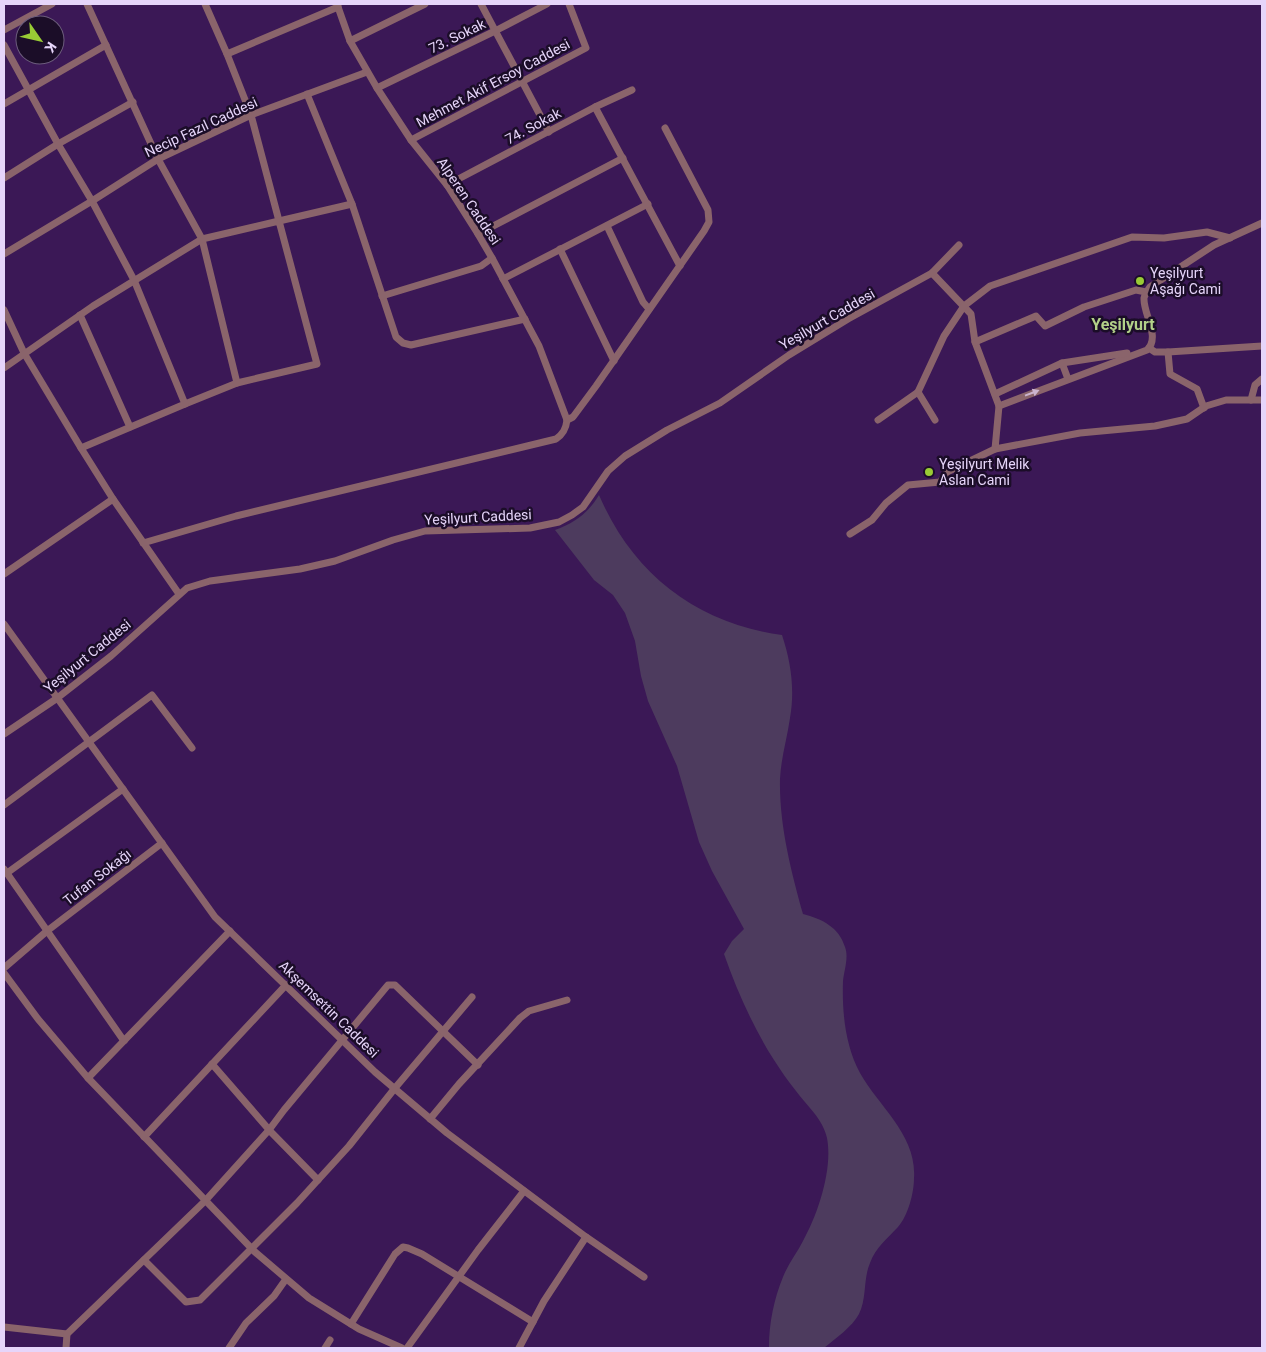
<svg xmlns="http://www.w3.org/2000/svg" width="1266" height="1352" font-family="Roboto,sans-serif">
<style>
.green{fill:#4d3b5e}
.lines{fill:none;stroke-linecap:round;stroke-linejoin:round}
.minor{stroke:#8a646b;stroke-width:7}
.oneway{fill:#cab3cf}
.poi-dot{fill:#99cb35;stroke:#1b0d28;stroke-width:2}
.labels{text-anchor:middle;stroke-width:5;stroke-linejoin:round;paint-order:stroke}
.street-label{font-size:14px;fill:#e6d5fa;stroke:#1b0d28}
.poi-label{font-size:14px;fill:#e6d5fa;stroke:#1b0d28;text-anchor:start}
.quarter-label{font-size:16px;font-weight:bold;fill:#b3d189;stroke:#1b0d28}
</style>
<rect width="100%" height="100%" fill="#3b1856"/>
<!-- green -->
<path class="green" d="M599,495C633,574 696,623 782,635C791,662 795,690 790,718C787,739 781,758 780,779C779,824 791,871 803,914C822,919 839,927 845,947C849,957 844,971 843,981C842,1012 845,1045 860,1073C879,1107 917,1135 914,1178C914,1193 908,1216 898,1227C887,1239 876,1247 870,1263C863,1279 867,1298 859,1314C852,1327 836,1338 824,1348H769V1347C769,1323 774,1299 783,1277C788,1264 797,1253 803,1241C818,1214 833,1169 827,1138C823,1119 807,1106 796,1091C788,1081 781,1071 774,1060C753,1027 737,991 724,954L732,941L744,929L712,871L699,842L677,766L648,701L641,676L635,641L625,613L613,595L594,580L555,530C575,523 589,512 599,495Z"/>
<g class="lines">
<!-- minor -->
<g class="minor">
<polyline points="87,4 158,159 202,239 237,383 185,404"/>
<polyline points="205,4 227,54 251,115 279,221 352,204 307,94"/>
<polyline points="481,4 549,132"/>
<polyline points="4,30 52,4"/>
<polyline points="350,41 425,4"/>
<polyline points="4,45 58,144 92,201 134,280 185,404 81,448 113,499 4,574"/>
<polyline points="227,54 338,7"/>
<polyline points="377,88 495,31 547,4"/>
<polyline points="4,104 106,45"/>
<polyline points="595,107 680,266"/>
<polyline points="411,140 586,48 569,4"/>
<polyline points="4,178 58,144 133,102"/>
<polyline points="447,185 595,107 632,90"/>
<polyline points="352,204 396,337 403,343 411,345 525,319"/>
<polyline points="607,226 643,302 649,309"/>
<polyline points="478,234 623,158"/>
<polyline points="560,249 614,361"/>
<polyline points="4,254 92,201 158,159 251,115 367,72"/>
<path d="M932,273L971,314L975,342L999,406L1147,350C1161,337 1143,314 1144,298C1145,294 1148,290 1150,287L1214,245L1262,223"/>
<polyline points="503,279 648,204"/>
<polyline points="382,296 481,266 492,258"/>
<polyline points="4,310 24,353 81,448"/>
<polyline points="80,315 130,427"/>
<polyline points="975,342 1036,316 1045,326 1084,307 1136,290 1146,292"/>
<polyline points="1149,348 1155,352 1168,352 1262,346"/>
<polyline points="1168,352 1170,374 1197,389 1204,408"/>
<polyline points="1062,363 1068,379"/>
<polyline points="4,368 93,306 202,239 279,221 317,364 237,383"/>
<polyline points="918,392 935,420"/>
<polyline points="995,394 1062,363 1127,353"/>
<polyline points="1251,400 1255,385 1262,379"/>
<polyline points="999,406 995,449 1080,433 1155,426 1187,419 1206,406 1226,400 1262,400"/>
<polyline points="567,420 573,417 596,386 704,231 709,222 708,210 665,128"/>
<polyline points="878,420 918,392 944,336 964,306 990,286 1132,237 1164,238 1207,232 1230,238"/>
<polyline points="113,499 179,594"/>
<polyline points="850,534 872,520 886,503 908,485 940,482 947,472 995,449"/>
<path d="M143,543L236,516L556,439C563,434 566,429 567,420L539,346L492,258L478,234L447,185L411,140L377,88L350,41L338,7V4"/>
<polyline points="4,624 215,917 375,1072 447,1133 586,1237 644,1277"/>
<polyline points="4,734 56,699 111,656 187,588 210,581 300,569 335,561 393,540 425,531 530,528 559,522 572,515 583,507 608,471 625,456 667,430 720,403 789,355 848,319 932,273 959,245"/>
<polyline points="4,805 152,695 192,748"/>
<polyline points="4,869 124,1041"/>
<polyline points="7,873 123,789"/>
<polyline points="4,968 47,931 162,843"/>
<polyline points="4,973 38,1019 88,1078 255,1252 309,1298 359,1329 402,1348"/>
<polyline points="212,1064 271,1132 318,1180"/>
<polyline points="88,1078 230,931"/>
<polyline points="430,1119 459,1084 520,1018 529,1011 567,1000"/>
<polyline points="144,1137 286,985"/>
<polyline points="144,1260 186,1302 200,1300 297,1203 349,1146 395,1088 472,997"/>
<polyline points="351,1324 395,1254 403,1247 408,1248 422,1254 533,1322"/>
<polyline points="4,1327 67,1334"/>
<polyline points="66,1348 67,1334 205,1201 269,1130 284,1110 388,985 395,985 478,1065"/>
<polyline points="229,1348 246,1323 274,1296 286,1279"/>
<polyline points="325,1348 330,1340"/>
<polyline points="407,1348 478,1250 524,1191"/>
<polyline points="519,1348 544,1301 586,1237"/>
</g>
</g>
<!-- one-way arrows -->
<defs><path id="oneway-solid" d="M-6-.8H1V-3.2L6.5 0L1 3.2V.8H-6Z" transform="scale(1.25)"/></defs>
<use class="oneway" href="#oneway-solid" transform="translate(1032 393) rotate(-21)"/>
<!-- markers -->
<g class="poi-dot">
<circle cx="1140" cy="281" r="5"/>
<circle cx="929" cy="472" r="5"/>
</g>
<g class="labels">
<!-- street labels -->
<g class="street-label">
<text transform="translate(457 36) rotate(-26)" y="5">73. Sokak</text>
<text transform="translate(493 83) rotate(-28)" y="5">Mehmet Akif Ersoy Caddesi</text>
<text transform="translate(533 126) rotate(-28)" y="5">74. Sokak</text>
<text transform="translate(201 127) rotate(-25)" y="5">Necip Fazıl Caddesi</text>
<text transform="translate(469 201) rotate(56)" y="5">Alperen Caddesi</text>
<text transform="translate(827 319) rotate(-30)" y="5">Yeşilyurt Caddesi</text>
<text transform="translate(478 517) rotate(-3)" y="5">Yeşilyurt Caddesi</text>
<text transform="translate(87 656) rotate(-39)" y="5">Yeşilyurt Caddesi</text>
<text transform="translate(97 877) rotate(-38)" y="5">Tufan Sokağı</text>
<text transform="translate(329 1009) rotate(44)" y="5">Akşemsettin Caddesi</text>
</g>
<!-- poi labels -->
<g class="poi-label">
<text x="1150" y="278">Yeşilyurt<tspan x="1150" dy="16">Aşağı Cami</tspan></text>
<text x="939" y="469">Yeşilyurt Melik<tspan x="939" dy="16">Aslan Cami</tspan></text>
</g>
<!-- quarter labels -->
<g class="quarter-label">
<text x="1123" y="330">Yeşilyurt</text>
</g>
</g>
<!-- border -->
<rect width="1266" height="1352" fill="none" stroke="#e6d5fa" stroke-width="10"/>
<!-- north arrow -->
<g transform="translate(40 40) rotate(124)"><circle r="24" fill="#1b0d28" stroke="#6c5d7c"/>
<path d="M0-4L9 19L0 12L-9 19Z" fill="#99cb35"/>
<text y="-8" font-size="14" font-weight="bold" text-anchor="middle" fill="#e6d5fa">K</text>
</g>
</svg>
